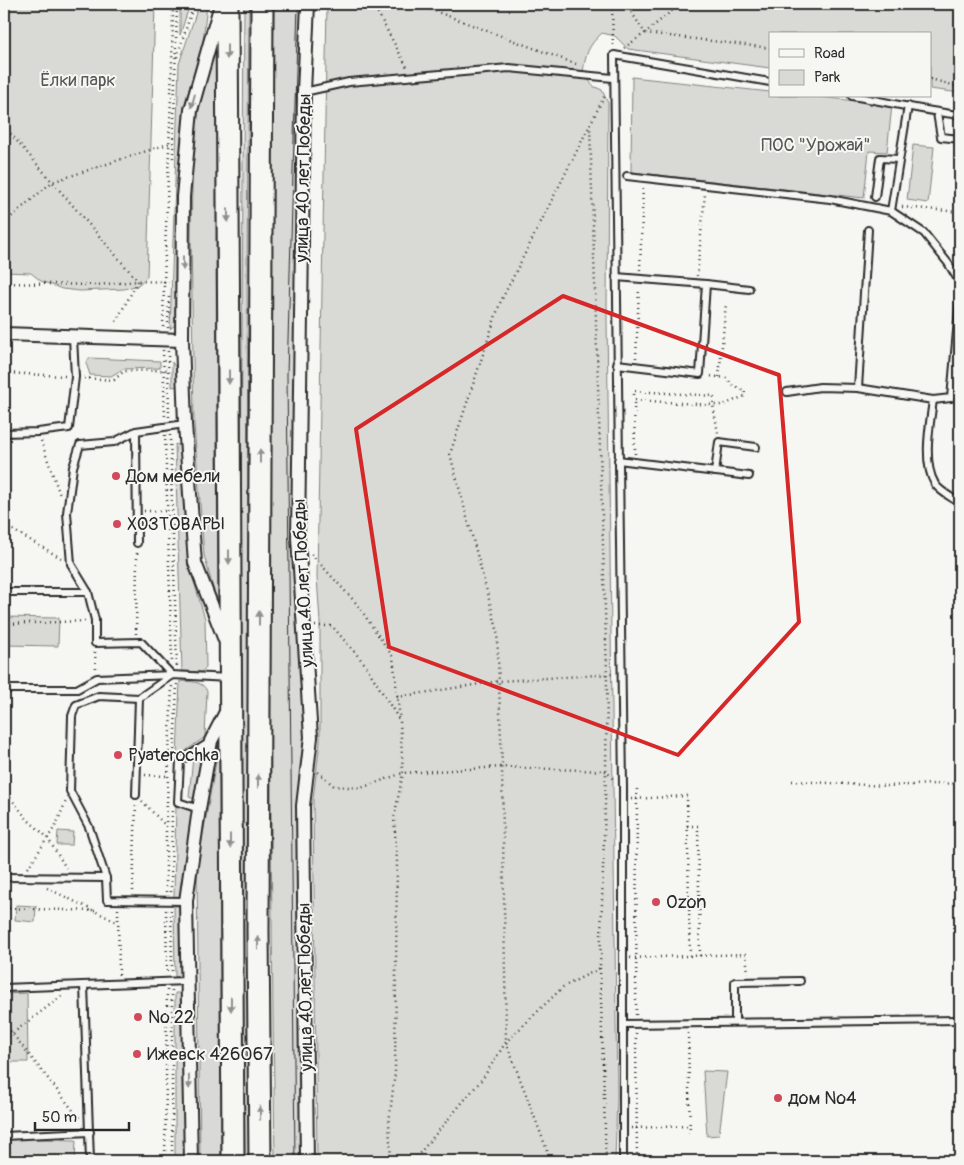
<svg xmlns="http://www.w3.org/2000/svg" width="964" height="1165" font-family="Pangolin,sans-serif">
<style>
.green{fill:#d9d9d5;stroke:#828280}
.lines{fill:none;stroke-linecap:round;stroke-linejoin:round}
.service-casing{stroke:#2b2b2b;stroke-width:10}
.minor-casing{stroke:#2b2b2b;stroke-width:16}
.primary-casing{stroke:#2b2b2b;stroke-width:25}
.path{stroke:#2b2b2b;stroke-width:2.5;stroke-dasharray:1 4;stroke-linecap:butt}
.service{stroke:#f6f6f2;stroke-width:6}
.minor{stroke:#f6f6f2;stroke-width:12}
.primary{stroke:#f6f6f2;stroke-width:21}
.tram{stroke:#2b2b2b;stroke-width:1}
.oneway{fill:#90908e}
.marked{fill:none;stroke:#d62828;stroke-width:4;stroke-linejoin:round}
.poi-dot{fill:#d1495b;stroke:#f6f6f2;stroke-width:2}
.labels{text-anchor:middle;stroke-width:4;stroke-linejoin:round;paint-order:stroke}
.park-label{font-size:18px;fill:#565656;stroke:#f6f6f2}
.street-label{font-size:18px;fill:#2b2b2b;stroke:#f6f6f2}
.poi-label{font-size:18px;fill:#2b2b2b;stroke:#f6f6f2;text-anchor:start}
</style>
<rect width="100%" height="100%" fill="#f6f6f2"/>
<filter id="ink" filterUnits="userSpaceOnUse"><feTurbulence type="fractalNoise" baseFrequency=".02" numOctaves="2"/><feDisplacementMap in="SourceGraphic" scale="10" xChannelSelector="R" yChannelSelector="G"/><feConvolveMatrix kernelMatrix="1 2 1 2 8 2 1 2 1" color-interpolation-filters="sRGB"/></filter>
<g filter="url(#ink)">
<!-- green -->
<g class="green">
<polygon points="4,4 155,4 147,277 138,285 124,289 80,291 62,289 41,281 31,273 4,272"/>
<polygon points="180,4 190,4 180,35"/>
<polygon points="199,4 207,4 203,42 184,106 180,197 178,323 170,329 179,64"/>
<polygon points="244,4 249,4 247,277 251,1161 245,1161 240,675"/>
<path d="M274,4H302L299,75L297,406L307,623L302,1161H275C269,775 268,390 274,4Z"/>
<path d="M327,4H960V93L930,89V34H770V68L628,49L615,36L602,33C588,46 586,53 583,72L593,86L602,90L608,103L607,319L617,1096L615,1161H317L313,799L320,742V622L317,577Z"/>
<polygon points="217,44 216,249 218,606 204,555 194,424 191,236 193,140 203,89"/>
<polygon points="632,77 770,92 770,96 811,96 892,105 887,152 869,151 864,198 631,172"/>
<polygon points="913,145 934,147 928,203 907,200"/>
<polygon points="89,358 160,361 160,368 123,369 111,376 90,375 86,363"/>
<polygon points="172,362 177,370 179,386 172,387"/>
<polygon points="175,444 181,446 188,561 205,619 206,667 202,672 182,671"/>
<polygon points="4,617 59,618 58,646 4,645"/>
<path d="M180,681C190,682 202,680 207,691L205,737L177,757Z"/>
<polygon points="219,745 221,1161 200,1161 197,867"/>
<polygon points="204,751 197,800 189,797 193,757"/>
<polygon points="176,805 191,810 194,813 183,898 174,897"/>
<polygon points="58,831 73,832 72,845 57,845"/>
<polygon points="16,905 36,906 35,922 15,920"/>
<polygon points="174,906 183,906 183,976 175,977"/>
<polygon points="27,993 28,1062 4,1062 4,994"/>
<polygon points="175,993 184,993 186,1161 175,1161"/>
<polygon points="703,1071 727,1072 719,1135 707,1136"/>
<polygon points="4,1138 76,1140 75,1161 4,1161"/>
</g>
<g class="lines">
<defs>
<g id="service">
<polyline points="304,92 349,82 509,68 613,78"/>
<path d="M852,96C888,102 924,111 960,115"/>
<polyline points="937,113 941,137 960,139"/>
<polyline points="627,176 830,199 891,211 924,233 948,263 960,283"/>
<polyline points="875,197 880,158 899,159"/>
<polyline points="891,211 908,106"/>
<polyline points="616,277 706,284"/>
<polyline points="617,364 700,374 706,284 749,289"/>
<polyline points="858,388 868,230"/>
<path d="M787,392L820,387L858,388L933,400C930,424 922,463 935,484C940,492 953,498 960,503"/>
<polyline points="933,400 951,398 960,297"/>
<polyline points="185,424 136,431 114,442 80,445 73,467 67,513 71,564 88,592 95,620 95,643 141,642 172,675 139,698 99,696 76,705 72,716 70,791 89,827 106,878 107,900 186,901"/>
<polyline points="136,431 137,543"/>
<polyline points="4,433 38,432 69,428 75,377 73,337"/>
<polyline points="618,460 749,476"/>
<polyline points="715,472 719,442 756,447"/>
<polyline points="4,592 88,592"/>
<polyline points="4,689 77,689 97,678 172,675 229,678"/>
<polyline points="136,795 139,698"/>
<polyline points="199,809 178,802 180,761 210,742"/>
<polyline points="4,877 106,878"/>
<polyline points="84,985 90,1161"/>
<polyline points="4,988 187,981"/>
<polyline points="735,1022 735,982 800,981"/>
<polyline points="624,1024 960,1020"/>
<polyline points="4,1136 90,1132"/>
<polyline points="623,1161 623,788 614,55 770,82"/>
</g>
<g id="minor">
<polyline points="221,4 191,110 183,197 182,340 185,424 195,563 225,640"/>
<polyline points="4,334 182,340"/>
<polyline points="191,1161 186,901 199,809 211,741 227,710"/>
<polyline points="307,1161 303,806 311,737 298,538 304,92 308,4"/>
</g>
<g id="primary">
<polyline points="227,4 233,1161"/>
<polyline points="260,1161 258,930 262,4"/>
</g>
</defs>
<!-- service casing -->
<use href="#service" class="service-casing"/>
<!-- minor casing -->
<use href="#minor" class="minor-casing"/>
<!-- primary casing -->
<use href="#primary" class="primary-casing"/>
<!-- path -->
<g class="path">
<polyline points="373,4 408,69"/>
<polyline points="416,4 576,64"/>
<polyline points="612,4 613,46"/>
<polyline points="626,4 645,33 770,48"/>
<polyline points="624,48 645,33 680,4"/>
<polyline points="177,57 194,4"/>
<polyline points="930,79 960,87"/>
<polyline points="4,126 138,281 114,325"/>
<polyline points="173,158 177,4"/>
<polyline points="902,207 960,212"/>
<polyline points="4,223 52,182 168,144 173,144"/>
<polyline points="640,270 643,186"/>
<polyline points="697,276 705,194"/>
<polyline points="4,283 96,285 138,281 169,282"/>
<path d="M163,327C165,219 172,112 173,4"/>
<polyline points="168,328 169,296"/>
<polyline points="163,350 165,420"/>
<polyline points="168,351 169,417"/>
<polyline points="636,358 639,288"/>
<polyline points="4,373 66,376"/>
<polyline points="719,377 726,303"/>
<polyline points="84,378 114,380 124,371 168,370"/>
<polyline points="634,400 634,391 714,396 713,405 723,405 745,396 745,391 732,385 727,378 709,376"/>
<polyline points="165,435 172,662"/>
<polyline points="170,435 177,667"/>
<polyline points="41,441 60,495"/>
<polyline points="635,454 634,400 713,405 718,433"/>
<polyline points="144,511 167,511"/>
<polyline points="4,525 61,558"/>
<polyline points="311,554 357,604 393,657 400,719"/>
<polyline points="4,624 86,621"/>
<polyline points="315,626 332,626 364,663 400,721 403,773 394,818 397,861 395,1072 389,1123 391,1161"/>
<polyline points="136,634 137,552"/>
<polyline points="95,652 96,669"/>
<polyline points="397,697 499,681 614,674"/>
<polyline points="174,755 177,683"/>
<polyline points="318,772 334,786 361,788 403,773 502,767 606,771 613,779"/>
<polyline points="145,775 168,776"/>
<polyline points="792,781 886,786 960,783"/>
<polyline points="4,790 28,820 47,837 66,868"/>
<polyline points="631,799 687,796 690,956"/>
<polyline points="142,801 166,826"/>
<polyline points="687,826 698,826 700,956"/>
<polyline points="28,868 56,825 66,801"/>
<polyline points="47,888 119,923"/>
<polyline points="133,891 136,804"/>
<polyline points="166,892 166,826 172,685"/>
<polyline points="171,892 172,808"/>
<polyline points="4,908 95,911"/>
<polyline points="118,909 119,976"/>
<polyline points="166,910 167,974"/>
<polyline points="171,910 172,972"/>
<polyline points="630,958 746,954 748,973"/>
<polyline points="600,968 606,1161"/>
<polyline points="172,990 172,1161"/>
<polyline points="636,1015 637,788"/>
<polyline points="4,1023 80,1119"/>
<polyline points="636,1033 637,1161"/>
<polyline points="688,1033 690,1138"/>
<polyline points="4,1038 13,1033 63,995"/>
<polyline points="631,1128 690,1126"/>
<polyline points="165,1161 167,990"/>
<polyline points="413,1161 483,1078 506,1042 563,987 600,968 606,771 607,674 590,127"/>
<polyline points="547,1161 547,1150 506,1042 502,767 497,629 450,454 500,303 605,95"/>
</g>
<!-- service -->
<use href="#service" class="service"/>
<!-- minor -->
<use href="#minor" class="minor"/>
<!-- primary -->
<use href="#primary" class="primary"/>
<!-- tram -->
<polyline class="tram" points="295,1161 287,374 298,4"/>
</g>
<!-- one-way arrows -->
<defs><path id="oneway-solid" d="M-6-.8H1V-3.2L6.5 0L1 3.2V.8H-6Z" transform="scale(1.25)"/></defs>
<g class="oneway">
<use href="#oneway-solid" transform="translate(227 52) rotate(90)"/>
<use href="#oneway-solid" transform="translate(193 101) rotate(106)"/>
<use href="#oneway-solid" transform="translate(228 215) rotate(90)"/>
<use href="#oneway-solid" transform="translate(183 263) rotate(90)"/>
<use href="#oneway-solid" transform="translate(229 377) rotate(90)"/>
<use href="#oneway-solid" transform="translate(260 456) rotate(-90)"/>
<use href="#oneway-solid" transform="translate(229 557) rotate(90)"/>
<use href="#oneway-solid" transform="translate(259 618) rotate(-90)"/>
<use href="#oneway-solid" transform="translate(258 781) rotate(-90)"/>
<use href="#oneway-solid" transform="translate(230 841) rotate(90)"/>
<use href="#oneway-solid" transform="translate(258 943) rotate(-90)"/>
<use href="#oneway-solid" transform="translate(231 1004) rotate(90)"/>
<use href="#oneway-solid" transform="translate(189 1082) rotate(89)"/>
<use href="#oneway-solid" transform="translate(260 1113) rotate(-91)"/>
</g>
</g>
<!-- marked area -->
<path class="marked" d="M563,296L779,375L799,622L678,755L389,647L356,429Z"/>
<!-- markers -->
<g class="poi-dot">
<circle cx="116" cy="476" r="5"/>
<circle cx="117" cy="524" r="5"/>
<circle cx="118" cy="755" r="5"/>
<circle cx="656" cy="902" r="5"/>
<circle cx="138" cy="1017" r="5"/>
<circle cx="137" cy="1054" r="5"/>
<circle cx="778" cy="1098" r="5"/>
</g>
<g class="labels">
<!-- park labels -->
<g class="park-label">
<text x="78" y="86">Ёлки парк</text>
<text x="816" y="151">ПОС "Урожай"</text>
</g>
<!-- street labels -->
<g class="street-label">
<text transform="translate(303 178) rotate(-89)" y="6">улица 40 лет Победы</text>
<text transform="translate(303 583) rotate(-93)" y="6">улица 40 лет Победы</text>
<text transform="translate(305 987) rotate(-91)" y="6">улица 40 лет Победы</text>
</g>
<!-- poi labels -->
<g class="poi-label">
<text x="126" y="482">Дом мебели</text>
<text x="127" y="530">ХОЗТОВАРЫ</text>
<text x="128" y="761">Pyaterochka</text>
<text x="666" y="908">Ozon</text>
<text x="148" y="1023">№ 22</text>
<text x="147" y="1060">Ижевск 426067</text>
<text x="788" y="1104">дом №4</text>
</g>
</g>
<!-- margin -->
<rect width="964" height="1165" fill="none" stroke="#f6f6f2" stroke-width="20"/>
<rect x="10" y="10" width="944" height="1145" fill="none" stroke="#2b2b2b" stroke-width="2" filter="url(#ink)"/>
<!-- legend -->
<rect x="769" y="32" width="162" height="65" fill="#f6f6f2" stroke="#a5a5a2"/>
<rect x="779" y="49" width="25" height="8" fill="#f6f6f2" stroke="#a5a5a2"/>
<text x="814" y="58" font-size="15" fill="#2b2b2b">Road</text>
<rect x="779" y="70" width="25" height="15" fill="#d9d9d5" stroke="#a5a5a2"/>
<text x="814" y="82" font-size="15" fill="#2b2b2b">Park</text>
<!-- scale -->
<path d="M35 1122v8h94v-8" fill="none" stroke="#2b2b2b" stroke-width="2.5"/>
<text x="42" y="1122" font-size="15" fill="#2b2b2b" stroke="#f6f6f2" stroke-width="4" paint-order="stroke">50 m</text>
</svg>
